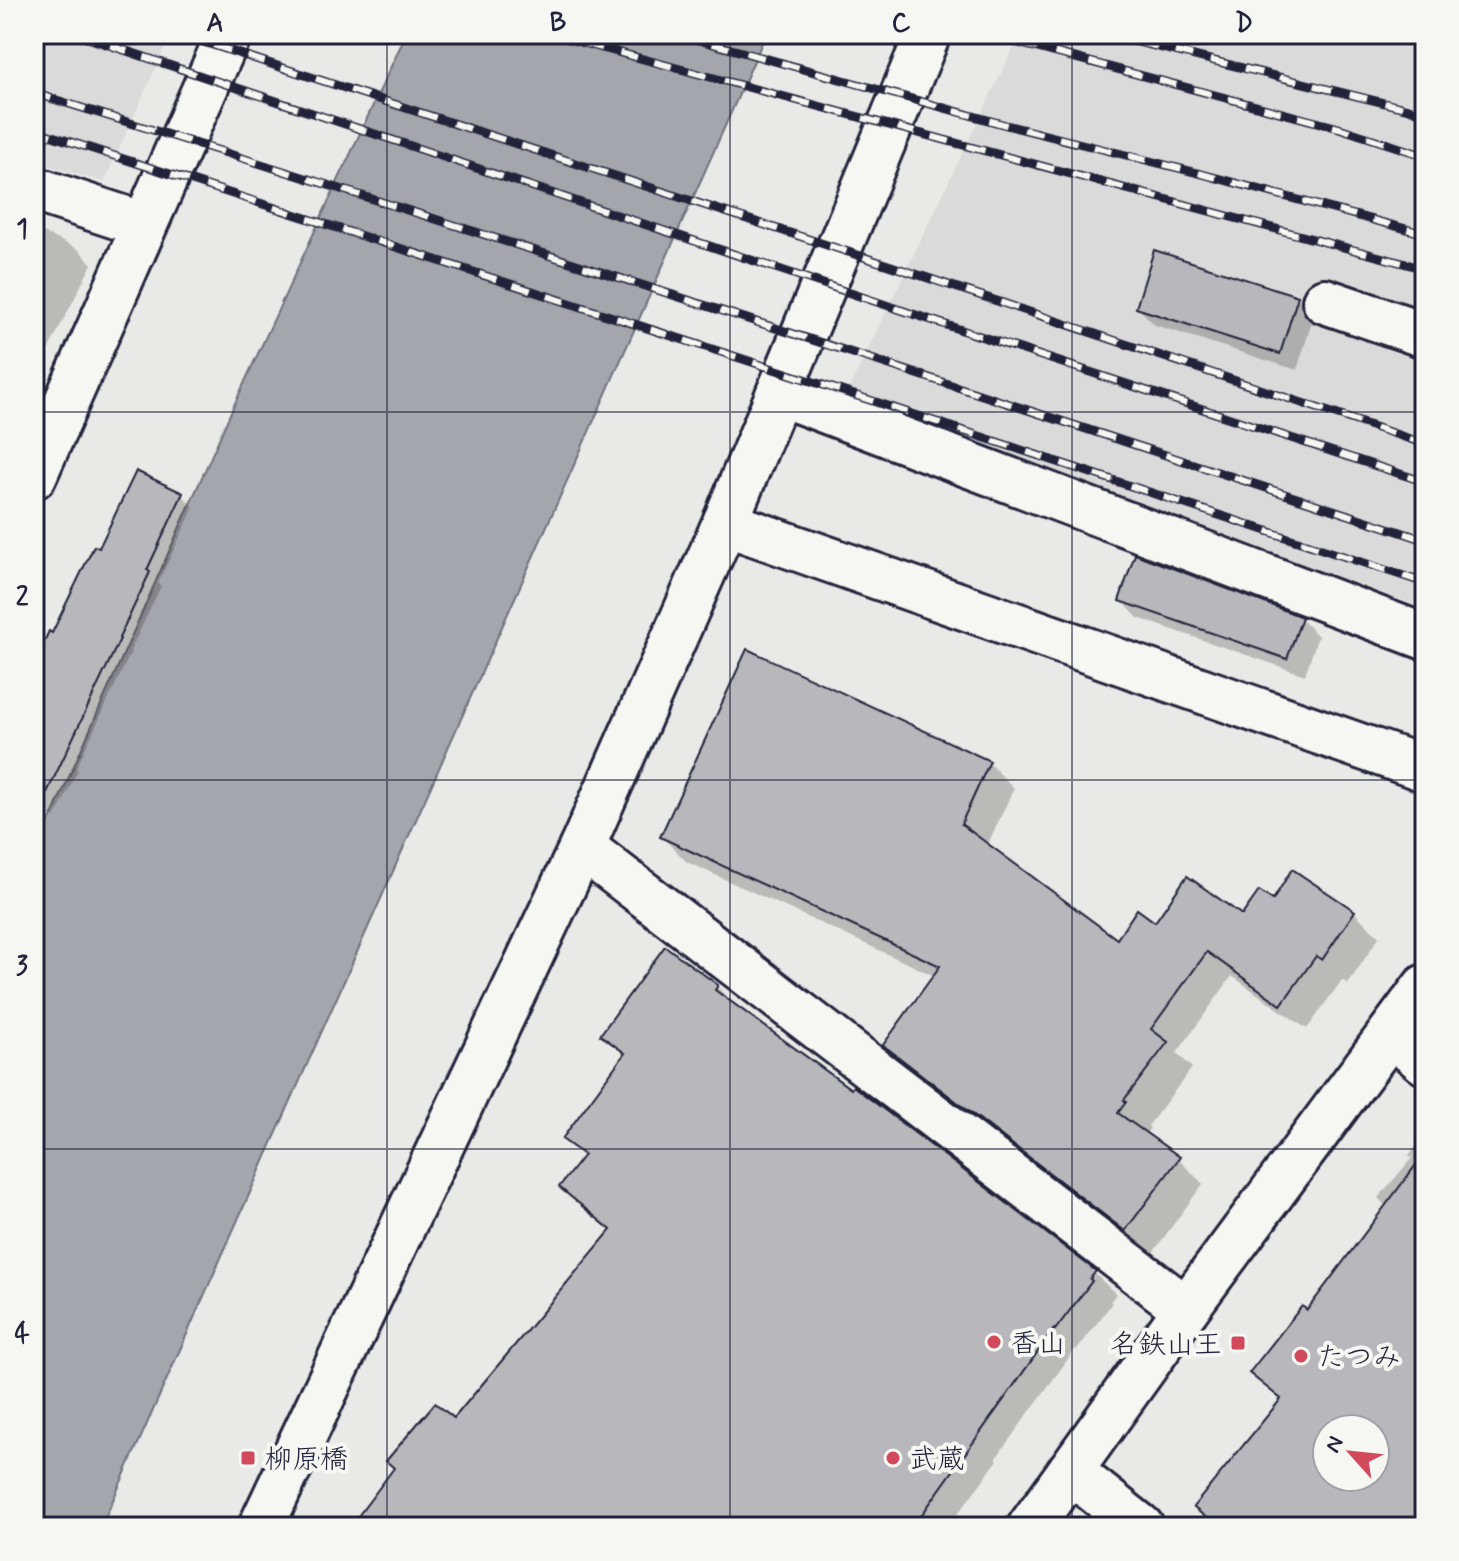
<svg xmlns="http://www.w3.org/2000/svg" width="1459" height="1561" font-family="Mynerve,'Klee One',sans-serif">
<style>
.built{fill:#dadada}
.water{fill:#a5a5ac;stroke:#71717f;stroke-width:2}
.shadow{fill:#0003;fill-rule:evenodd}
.building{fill:#b8b8bc;stroke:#22223b;stroke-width:2;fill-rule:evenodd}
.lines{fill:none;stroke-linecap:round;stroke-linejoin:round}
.minor-casing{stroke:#22223b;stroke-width:50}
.minor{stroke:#f6f6f2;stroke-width:44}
.rail-casing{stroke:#22223b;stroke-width:9}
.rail{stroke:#f6f6f2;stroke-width:6;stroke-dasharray:18;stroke-linecap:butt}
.grid{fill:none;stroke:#22223b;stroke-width:2;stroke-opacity:0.55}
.poi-dot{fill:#d1495b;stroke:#f6f6f2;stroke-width:3}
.labels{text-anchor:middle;stroke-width:8;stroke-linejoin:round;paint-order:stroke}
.poi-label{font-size:28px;fill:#22223b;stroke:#f6f6f2;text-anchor:start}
.neatline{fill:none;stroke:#22223b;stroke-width:3}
.grid-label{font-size:26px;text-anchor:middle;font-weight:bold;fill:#22223b}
</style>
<rect width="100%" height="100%" fill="#e9e9e7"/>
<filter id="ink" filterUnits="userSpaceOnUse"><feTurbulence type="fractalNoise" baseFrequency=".0125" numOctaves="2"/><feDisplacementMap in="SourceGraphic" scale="16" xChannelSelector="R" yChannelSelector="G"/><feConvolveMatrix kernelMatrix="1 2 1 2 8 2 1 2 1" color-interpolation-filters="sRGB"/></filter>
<g filter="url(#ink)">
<!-- built -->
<g class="built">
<polygon points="34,34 171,34 104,182 34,161"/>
<polygon points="1020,34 1425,34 1425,608 842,403"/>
</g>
<!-- water -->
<polygon class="water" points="406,34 766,34 101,1527 34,1527 34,856 230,414"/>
<!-- shadow -->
<g class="shadow">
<polygon points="34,228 78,249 92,264 40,366 34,363"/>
<polygon points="1297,298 1314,315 1297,370 1155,325 1138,308"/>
<polygon points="137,474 182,495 194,507 158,583 161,586 130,651 131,652 76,768 78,770 55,818 34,808 34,668 100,550"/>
<polygon points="1121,600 1301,619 1318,636 1305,675 1138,618"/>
<polygon points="989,763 1014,788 987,846 1118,942 1155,925 1243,918 1274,903 1354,912 1379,937 1348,984 1342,980 1307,1029 1232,976 1177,1053 1192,1068 1148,1126 1150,1128 1145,1135 1178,1159 1203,1184 1151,1255 910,1070 885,1045 935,976 687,862 662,837"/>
<polygon points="717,987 738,1008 1094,1273 1116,1294 1110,1302 1112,1303 1077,1350 1076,1348 996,1458 998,1460 948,1527 353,1527 396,1468 454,1421 612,1232 583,1208 562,1186 584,1158 564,1139 625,1056 603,1034"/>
<path d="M1425,1135V1527H1217L1195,1507L1282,1400L1251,1372L1308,1313L1387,1207L1378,1198L1412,1158L1409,1155ZM1327,1429H1375V1477H1327Z"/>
</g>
<!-- building -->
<g class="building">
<polygon points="1154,250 1298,296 1280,354 1136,308"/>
<polygon points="136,471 183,493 147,570 150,572 119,638 120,639 34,820 34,663 49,631 52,633 94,546 99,548"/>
<polygon points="1135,554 1302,617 1287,659 1119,601"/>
<polygon points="747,649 990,761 961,824 1117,939 1137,909 1155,922 1187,876 1242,915 1259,891 1273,900 1292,869 1355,911 1322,960 1316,956 1281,1005 1207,952 1151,1029 1168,1042 1124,1100 1126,1102 1118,1113 1180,1157 1125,1231 883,1045 940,966 660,837"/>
<polygon points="665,946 718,985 715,990 851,1089 853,1086 1096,1271 1090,1279 1092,1281 1055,1330 1054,1329 913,1527 350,1527 394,1468 386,1461 435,1403 454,1418 611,1230 559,1187 584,1155 562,1139 625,1053 600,1035"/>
<path d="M1425,1153V1527H1218L1193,1507L1281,1399L1249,1373L1302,1306L1307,1310ZM1327,1429H1375V1477H1327Z"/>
</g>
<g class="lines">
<defs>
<g id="minor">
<polyline points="34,189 144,225"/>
<polyline points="1325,301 1425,335"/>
<polyline points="779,393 1425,637"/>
<polyline points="34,476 229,34"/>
<polyline points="725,523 1425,769"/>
<polyline points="582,847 1186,1309"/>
<polyline points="1391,1034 1425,1062"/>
<polyline points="1070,1471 1141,1527"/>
<polyline points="261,1527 582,847 725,523 928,34"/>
<polyline points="1030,1527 1186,1309 1425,987"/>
</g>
</defs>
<!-- minor casing -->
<use href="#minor" class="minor-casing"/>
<!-- minor -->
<use href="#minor" class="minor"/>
<defs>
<g id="rail">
<polyline points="76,34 910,313 1425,482"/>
<polyline points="179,34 925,277 1425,444"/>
<polyline points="550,34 1425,269"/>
<polyline points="677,34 1006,125 1202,174 1425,234"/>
<polyline points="985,34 1339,128 1425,156"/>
<polyline points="1105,34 1425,113"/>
<path d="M34,93C499,237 962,388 1425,540"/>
<polyline points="34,130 882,404 1425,583"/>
</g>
</defs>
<!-- rail casing -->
<use href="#rail" class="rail-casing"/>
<!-- rail -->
<use href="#rail" class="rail"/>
</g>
</g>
<!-- grid -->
<path class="grid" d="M387,34V1527M730,34V1527M1072,34V1527M34,412H1425M34,780H1425M34,1149H1425"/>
<!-- markers -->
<g class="poi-dot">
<circle cx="994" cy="1342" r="8"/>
<rect x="1230" y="1335" width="16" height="16" rx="4"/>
<circle cx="1301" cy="1356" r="8"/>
<rect x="240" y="1450" width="16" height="16" rx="4"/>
<circle cx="893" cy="1458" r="8"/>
</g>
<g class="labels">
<!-- poi labels -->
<g class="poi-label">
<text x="1010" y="1352">香山</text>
<text x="1222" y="1353" text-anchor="end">名鉄山王</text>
<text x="1317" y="1366">たつみ</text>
<text x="264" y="1468">柳原橋</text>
<text x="909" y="1468">武蔵</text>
</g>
</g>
<!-- margin -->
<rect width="1459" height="1561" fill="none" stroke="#f6f6f2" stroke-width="88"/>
<!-- north arrow -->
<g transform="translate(1351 1453) rotate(297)"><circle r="38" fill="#f6f6f2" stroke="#a1a1a9" stroke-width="2"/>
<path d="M0-6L14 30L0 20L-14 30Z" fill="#d1495b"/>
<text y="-12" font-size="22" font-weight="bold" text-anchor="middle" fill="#22223b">N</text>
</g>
<rect x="44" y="44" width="1371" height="1473" class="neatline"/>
<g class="grid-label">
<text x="215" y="31">A</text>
<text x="558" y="31">B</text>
<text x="901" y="31">C</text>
<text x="1244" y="31">D</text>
<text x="22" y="237">1</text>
<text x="22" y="605">2</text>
<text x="22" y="974">3</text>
<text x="22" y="1342">4</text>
</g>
</svg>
